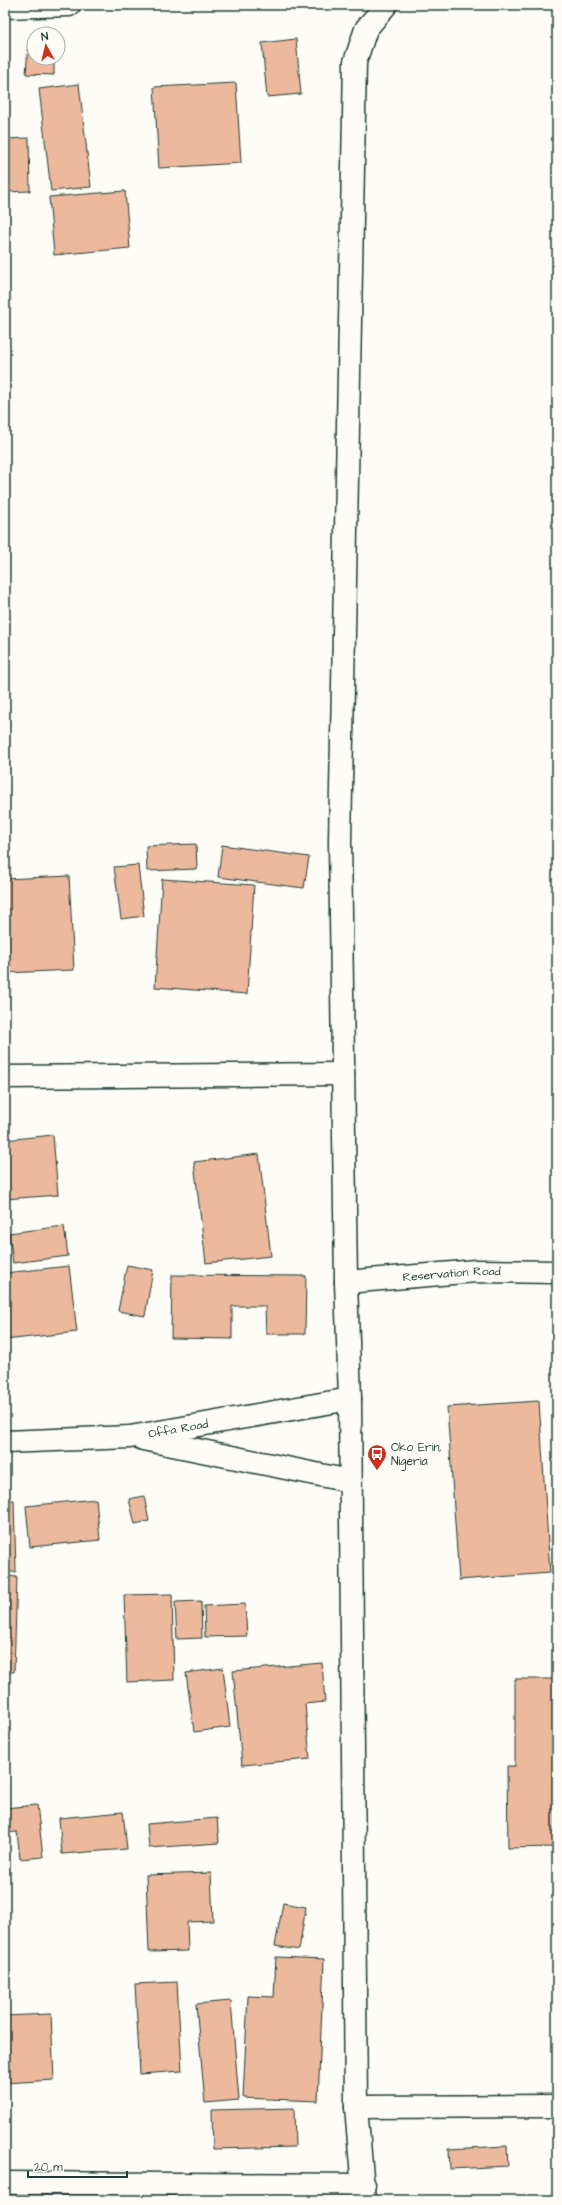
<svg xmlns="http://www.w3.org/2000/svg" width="562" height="2205" font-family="'Architects Daughter',sans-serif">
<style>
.building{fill:#ecb99d;stroke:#1f3d34}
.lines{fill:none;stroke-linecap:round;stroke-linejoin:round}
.minor-casing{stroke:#1f3d34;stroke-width:25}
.minor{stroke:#fdfcf7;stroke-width:22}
.labels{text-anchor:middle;stroke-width:3;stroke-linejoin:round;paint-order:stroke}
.street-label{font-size:12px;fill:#1f3d34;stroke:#fdfcf7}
.poi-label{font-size:12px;fill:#1f3d34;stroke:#fdfcf7;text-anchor:start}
</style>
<rect width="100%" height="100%" fill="#fdfcf7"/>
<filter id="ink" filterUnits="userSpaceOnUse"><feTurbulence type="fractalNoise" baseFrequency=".025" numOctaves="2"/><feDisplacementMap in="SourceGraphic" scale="8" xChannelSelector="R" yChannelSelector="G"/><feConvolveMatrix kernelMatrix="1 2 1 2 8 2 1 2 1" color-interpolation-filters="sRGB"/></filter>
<g filter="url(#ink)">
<!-- building -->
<g class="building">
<polygon points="296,39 301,94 267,97 262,43"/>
<polygon points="28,47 34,47 34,58 54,58 54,75 26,74"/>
<polygon points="236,83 241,163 159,168 154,87"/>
<polygon points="79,84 91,187 51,191 39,89"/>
<polygon points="29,138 30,191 5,192 5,139"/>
<polygon points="125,191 130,248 54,255 49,197"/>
<polygon points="196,844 197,869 147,871 146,846"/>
<polygon points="222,845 309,857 304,888 218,877"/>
<polygon points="138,865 144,916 121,919 114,867"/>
<polygon points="69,876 74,970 5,973 5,879"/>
<polygon points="162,879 254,885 247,994 155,987"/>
<polygon points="53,1135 58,1195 5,1199 5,1140"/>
<polygon points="259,1154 271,1256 206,1263 194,1162"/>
<polygon points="64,1226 68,1256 13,1263 9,1233"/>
<polygon points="127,1265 153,1270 145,1316 118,1311"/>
<polygon points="69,1266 77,1332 5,1340 5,1273"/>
<polygon points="172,1275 306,1276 305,1334 266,1334 265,1306 232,1306 232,1339 171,1338"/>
<polygon points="539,1401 550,1573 459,1580 447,1407"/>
<polygon points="144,1496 149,1521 135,1524 129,1499"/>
<polygon points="96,1499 100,1540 30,1547 26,1506"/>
<polygon points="5,1500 14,1500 16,1572 5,1572"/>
<polygon points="5,1576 17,1577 14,1672 5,1672"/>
<polygon points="172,1594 174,1680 127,1682 124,1595"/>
<polygon points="201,1601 202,1638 177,1639 175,1602"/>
<polygon points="245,1604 247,1636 205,1637 204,1606"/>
<polygon points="322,1663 325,1702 305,1704 310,1759 242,1765 233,1671"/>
<polygon points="223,1668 230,1727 194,1732 186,1673"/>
<polygon points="515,1679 557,1679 557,1847 508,1848 507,1766 515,1766"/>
<polygon points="37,1805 43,1857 20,1859 17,1832 5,1833 5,1808"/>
<polygon points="123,1812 127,1849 62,1854 59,1818"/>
<polygon points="217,1818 219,1843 149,1848 147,1824"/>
<polygon points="211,1873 213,1921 187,1922 188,1951 149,1952 146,1875"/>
<polygon points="283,1903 306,1907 299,1950 275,1946"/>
<polygon points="276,1957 324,1959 318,2101 243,2098 248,1996 274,1997"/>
<polygon points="177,1982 182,2071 140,2074 135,1984"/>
<polygon points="231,2001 239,2100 205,2103 196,2004"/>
<polygon points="51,2014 54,2080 5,2083 5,2016"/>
<polygon points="294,2108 295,2147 213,2149 212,2110"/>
<polygon points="507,2146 508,2166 450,2169 449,2149"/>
</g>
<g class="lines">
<defs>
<g id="minor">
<polyline points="5,7 69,5"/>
<polyline points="6,1077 343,1074"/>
<path id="s1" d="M346,1282L476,1271L557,1272"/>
<polyline points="143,1439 350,1481"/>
<path id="s2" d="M5,1442L130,1437L350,1399"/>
<polyline points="356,2107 557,2106"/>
<polyline points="5,2183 364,2185"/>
<polyline points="364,2200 356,2107 350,1399 346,1282 340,841 355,62 366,29 386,5"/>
</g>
</defs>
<!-- minor casing -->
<use href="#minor" class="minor-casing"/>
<!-- minor -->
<use href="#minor" class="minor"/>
</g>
</g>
<!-- icons -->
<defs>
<symbol id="bus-pin" viewBox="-11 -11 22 30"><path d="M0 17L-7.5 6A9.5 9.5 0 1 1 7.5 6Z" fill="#c8321e" stroke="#fdfcf7"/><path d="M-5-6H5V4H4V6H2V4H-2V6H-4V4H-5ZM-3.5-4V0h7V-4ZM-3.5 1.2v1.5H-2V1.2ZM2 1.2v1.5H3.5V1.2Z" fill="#fff"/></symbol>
</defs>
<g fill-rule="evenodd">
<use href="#bus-pin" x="366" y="1443" width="22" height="30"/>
</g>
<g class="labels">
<!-- street labels -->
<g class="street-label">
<text dy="4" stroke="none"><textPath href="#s1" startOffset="106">Reservation Road</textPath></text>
<text dy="4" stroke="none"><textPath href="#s2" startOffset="174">Offa Road</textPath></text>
</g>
<!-- poi labels -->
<g class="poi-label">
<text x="391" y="1451">Oko Erin,<tspan x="391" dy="14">Nigeria</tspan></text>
</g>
</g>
<!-- margin -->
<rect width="562" height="2205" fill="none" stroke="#fdfcf7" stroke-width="20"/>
<rect x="10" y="10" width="542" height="2185" fill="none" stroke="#1f3d34" stroke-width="1.5" filter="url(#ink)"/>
<!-- north arrow -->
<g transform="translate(46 46) rotate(352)"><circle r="19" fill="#fdfcf7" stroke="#a4b0a9"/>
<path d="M0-3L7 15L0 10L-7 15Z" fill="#c8321e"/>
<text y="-6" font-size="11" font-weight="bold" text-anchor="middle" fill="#1f3d34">N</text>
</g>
<!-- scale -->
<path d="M28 2171v6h99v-6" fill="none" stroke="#1f3d34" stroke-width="2"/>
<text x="34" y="2171" font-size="12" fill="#1f3d34" stroke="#fdfcf7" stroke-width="3" paint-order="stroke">20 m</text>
</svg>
